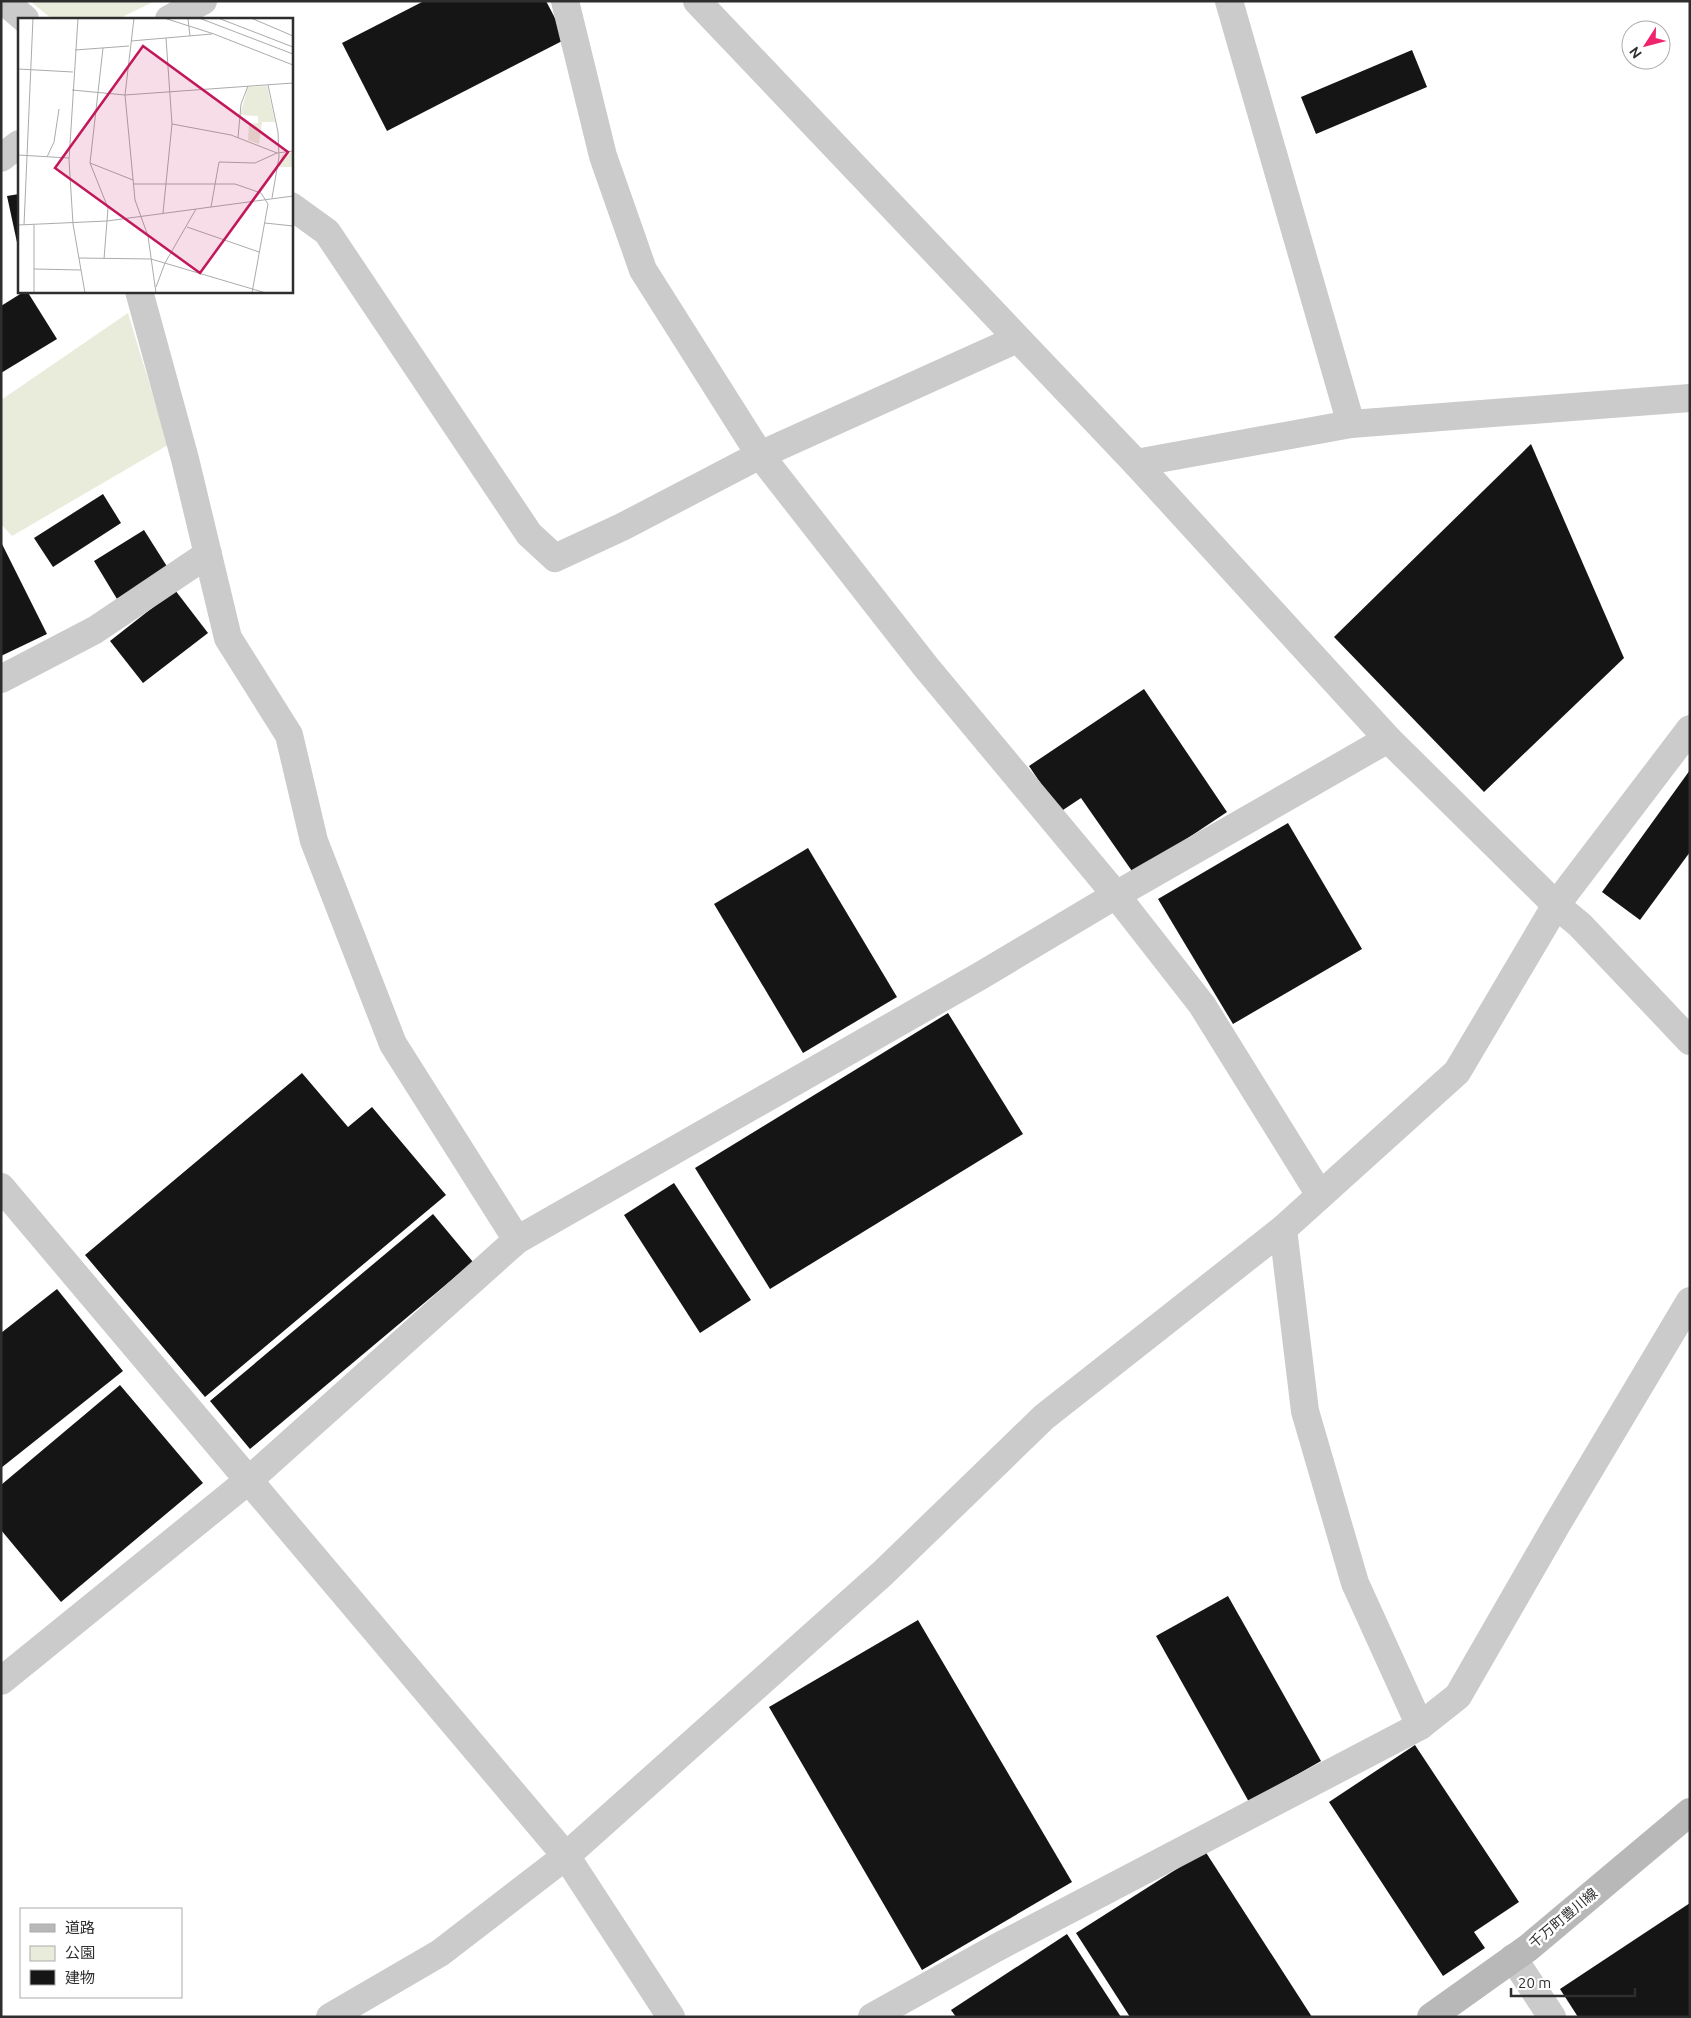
<svg xmlns="http://www.w3.org/2000/svg" width="1691" height="2018" font-family="Ubuntu,'Noto Sans JP',sans-serif">
<style>
.green{fill:#e9ecda}
.building{fill:#151515}
.lines{fill:none;stroke-linecap:round;stroke-linejoin:round}
.street{stroke:#cbcbcb;stroke-width:28}
.secondary{stroke:#b8b8b8;stroke-width:28}
.labels{text-anchor:middle;stroke-width:5;stroke-linejoin:round;paint-order:stroke}
.street-label{font-size:14px;fill:#2e2e2e;stroke:#fff}
.inset-road{fill:none;stroke:#ababab;stroke-width:1}
.view{fill:#c2185b;fill-opacity:0.15;stroke:#c2185b;stroke-width:2.5}
.inset-edge{fill:none;stroke:#2e2e2e;stroke-width:2.5}
</style>
<rect width="100%" height="100%" fill="#fff"/>
<!-- green -->
<g class="green">
<polygon points="30,1 155,1 118,19 52,19"/>
<polygon points="128,313 168,445 12,536 1,524 1,400"/>
</g>
<!-- building -->
<g class="building">
<polygon points="424,1 546,1 566,39 387,131 342,43"/>
<polygon points="1412,50 1427,87 1316,134 1301,97"/>
<polygon points="19,194 19,247 18,247 7,196"/>
<polygon points="25,291 27,291 57,339 1,373 1,306"/>
<polygon points="1531,444 1624,658 1484,792 1334,637"/>
<polygon points="103,494 121,523 53,567 34,538"/>
<polygon points="144,530 168,568 117,599 94,561"/>
<polygon points="1,542 47,634 1,656"/>
<polygon points="175,590 208,633 143,683 110,641"/>
<polygon points="1144,689 1227,812 1134,874 1081,798 1060,812 1029,766"/>
<polygon points="1690,770 1690,852 1640,920 1602,892"/>
<polygon points="1288,823 1362,949 1233,1024 1158,899"/>
<polygon points="808,848 897,997 803,1053 714,904"/>
<polygon points="948,1013 1023,1134 770,1289 695,1168"/>
<polygon points="302,1073 348,1127 372,1107 446,1195 205,1397 85,1255"/>
<polygon points="674,1183 751,1300 700,1333 624,1215"/>
<polygon points="433,1214 473,1262 250,1449 210,1401"/>
<polygon points="57,1289 123,1371 1,1468 1,1333"/>
<polygon points="120,1385 203,1483 61,1602 1,1530 1,1485"/>
<polygon points="1228,1596 1321,1761 1249,1802 1156,1636"/>
<polygon points="918,1620 1072,1882 922,1970 769,1707"/>
<polygon points="1415,1745 1519,1902 1474,1932 1485,1948 1443,1976 1329,1802"/>
<polygon points="1205,1851 1312,2017 1130,2017 1076,1933"/>
<polygon points="1690,1903 1690,2017 1578,2017 1560,1989"/>
<polygon points="1067,1934 1121,2017 956,2017 951,2010"/>
</g>
<g class="lines">
<!-- street -->
<g class="street">
<polyline points="4,1 25,19"/>
<polyline points="565,1 603,156 643,270 760,455 926,667 1116,895 1202,1005 1320,1195"/>
<polyline points="697,1 1136,463 1388,739 1556,905 1580,925 1690,1041"/>
<polyline points="1229,1 1351,424"/>
<polyline points="169,19 203,1"/>
<polyline points="1,158 19,144"/>
<polyline points="291,206 327,232 529,534 555,558 622,527 760,455 1017,339"/>
<polyline points="139,291 185,459 228,638 289,735 314,841 393,1044 517,1240"/>
<polyline points="1136,463 1351,424 1690,398"/>
<polyline points="1,679 95,630 208,554"/>
<polyline points="1,1187 566,1856 671,2017"/>
<polyline points="1283,1229 1305,1411 1355,1583 1420,1726"/>
<polyline points="1,1681 249,1480 517,1240 980,976 1116,895 1388,739"/>
<polyline points="1513,1958 1552,2017"/>
<polyline points="330,2017 440,1953 566,1856 883,1573 1044,1417 1283,1229 1457,1072 1556,905 1690,729"/>
<polyline points="872,2017 996,1948 1420,1726 1458,1696 1557,1524 1690,1301"/>
</g>
<!-- secondary -->
<polyline class="secondary" points="1431,2017 1528,1948 1690,1812"/>
</g>
<g class="labels">
<!-- street labels -->
<g class="street-label">
<text transform="translate(1563 1918) rotate(-40)" y="5">千万町豊川線</text>
</g>
</g>
<!-- overview -->
<g transform="translate(18 18)">
<rect width="275" height="275" fill="#fff"/>
<path d="M249,68L257,104H244L241,126L230,122L231,106L240,105V98L222,97L230,69ZM275,134V149H261L264,137Z" fill="#e9ecda"/>
<path class="inset-road" d="M60,0L51,142L55,206L67,275M116,0L107,77L117,182L130,218L138,275M146,0L196,16L275,47M181,0L275,36M200,0L275,29M233,0L275,18M170,1L172,18M113,23L194,16M85,30L72,145L90,190L86,241M57,32L111,28M0,51L55,54M250,67L260,114L261,139L254,180M54,72L107,77L275,65M154,106L213,117L259,135L275,133M220,120L223,86L230,68M0,137L51,140M29,139L36,124L41,91M72,145L115,162M115,166H217L243,175L250,186L234,275M193,189L201,144L237,145L259,135M145,195L154,106L148,20M247,205L275,208M0,207L89,203L275,178M6,207L15,0M16,207V275M169,209L241,234M61,240L133,241L248,275M16,251L63,252M138,269L147,245L178,191"/>
<path class="view" d="M125,28L270,134L182,255L37,150Z"/>
<rect width="275" height="275" class="inset-edge"/>
</g>
<!-- border -->
<rect width="1691" height="2018" fill="none" stroke="#2e2e2e" stroke-width="5"/>
<!-- legend -->
<rect x="20" y="1908" width="162" height="90" fill="#ffffff" stroke="#ababab"/>
<rect x="30" y="1924" width="25" height="8" fill="#b8b8b8" stroke="#ababab"/>
<text x="65" y="1933" font-size="15" fill="#2e2e2e">道路</text>
<rect x="30" y="1946" width="25" height="15" fill="#e9ecda" stroke="#ababab"/>
<text x="65" y="1958" font-size="15" fill="#2e2e2e">公園</text>
<rect x="30" y="1970" width="25" height="15" fill="#151515" stroke="#ababab"/>
<text x="65" y="1983" font-size="15" fill="#2e2e2e">建物</text>
<!-- north arrow -->
<g transform="translate(1646 45) rotate(234)"><circle r="24" fill="#ffffff" stroke="#ababab"/>
<path d="M0-4L9 19L0 12L-9 19Z" fill="#f0246d"/>
<text y="-8" font-size="14" font-weight="bold" text-anchor="middle" fill="#2e2e2e">N</text>
</g>
<!-- scale -->
<path d="M1511 1988v8h124v-8" fill="none" stroke="#2e2e2e" stroke-width="2.5"/>
<text x="1518" y="1988" font-size="15" fill="#2e2e2e" stroke="#ffffff" stroke-width="4" paint-order="stroke">20 m</text>
</svg>
